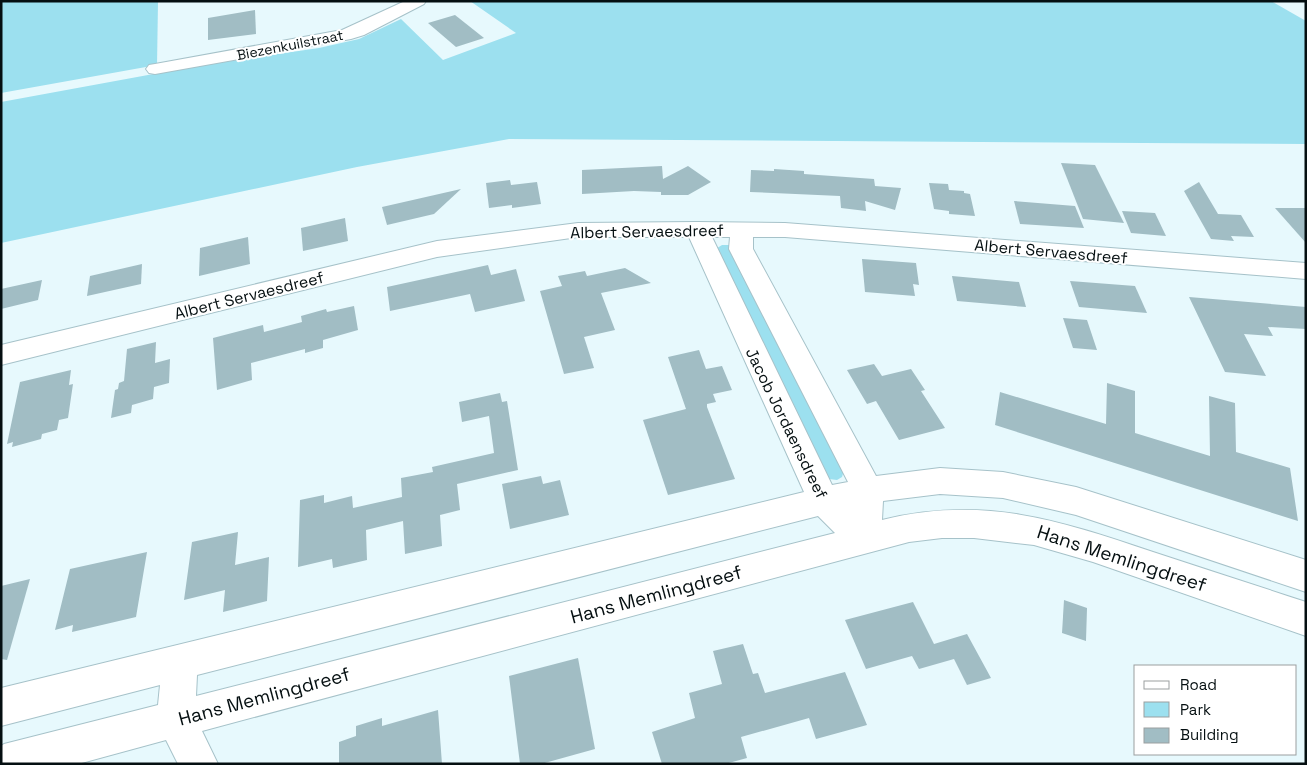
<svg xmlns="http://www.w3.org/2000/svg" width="1307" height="765" font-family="'Space Grotesk',sans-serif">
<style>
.green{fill:#9ce0ef}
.building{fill:#a1bdc4}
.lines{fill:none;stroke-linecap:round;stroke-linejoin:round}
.minor-casing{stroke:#a6c2c9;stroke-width:2}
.minor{fill:#fff;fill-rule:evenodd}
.labels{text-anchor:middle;stroke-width:4;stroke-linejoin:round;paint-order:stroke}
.far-street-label{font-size:14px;fill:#050f11;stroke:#fff}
.street-label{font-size:16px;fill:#050f11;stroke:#fff}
.near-street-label{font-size:19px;fill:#050f11;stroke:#fff}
</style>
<rect width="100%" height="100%" fill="#e7f9fd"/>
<!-- green -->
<g class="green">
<polygon points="1,1 158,1 157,65 1,93"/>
<polygon points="470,1 1271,1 1306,21 1306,144 509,139 357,167 1,243 1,102 197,66 319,48 359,39 401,19 443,60 516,33"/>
<polygon points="722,245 732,245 844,470 842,477 837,480 829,479 714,250"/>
</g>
<!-- building -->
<g class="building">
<polygon points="255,10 256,34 208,40 208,18"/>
<polygon points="455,15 484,38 456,47 428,23"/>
<polygon points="1061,163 1095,165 1124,223 1083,219"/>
<polygon points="662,166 663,179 688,166 711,182 688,195 661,195 661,192 634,191 582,194 582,170"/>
<polygon points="774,169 804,171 804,174 874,179 875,186 901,188 895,210 865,201 866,211 841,208 840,196 750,192 751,170 774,171"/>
<polygon points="510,180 511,185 537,182 541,204 512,208 512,205 489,208 486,183"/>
<polygon points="1199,182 1218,214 1241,215 1254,237 1231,236 1234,241 1211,239 1184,191"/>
<polygon points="929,183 948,184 949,190 964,191 964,193 970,194 975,216 949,214 949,211 934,209"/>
<polygon points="461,189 434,214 387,225 382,207"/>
<polygon points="1014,201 1075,206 1084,228 1020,224"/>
<polygon points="1275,208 1306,208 1306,243"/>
<polygon points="1122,211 1155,213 1166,236 1131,233"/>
<polygon points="345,218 348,241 303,251 301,228"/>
<polygon points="248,237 250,264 199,276 200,248"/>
<polygon points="862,259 916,263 919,285 913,284 915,296 865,292"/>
<polygon points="142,264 141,284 87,296 90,276"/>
<polygon points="488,265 491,275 516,269 525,301 475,312 470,294 390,311 387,287"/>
<polygon points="625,268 651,283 601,293 615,330 584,337 594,368 564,374 540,291 562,286 558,276 585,271 587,276"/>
<polygon points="952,276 1019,282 1026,307 957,301"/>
<polygon points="42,280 38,300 1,309 1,289"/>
<polygon points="1070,281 1135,286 1147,313 1079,307"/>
<polygon points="1189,297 1306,307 1306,329 1268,327 1273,336 1244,334 1266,376 1225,372"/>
<polygon points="354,306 358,330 323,340 323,348 305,353 305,349 251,363 252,380 217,390 213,338 263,325 264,332 302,322 301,316 326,309 327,312"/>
<polygon points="1063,318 1087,320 1097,350 1073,348"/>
<polygon points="156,342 155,363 170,359 169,383 154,387 153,399 132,405 131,413 111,418 115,390 118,389 119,383 124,381 127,349"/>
<polygon points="699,350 706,369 722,366 732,390 713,394 716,402 707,404 707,407 735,479 668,495 643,420 686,409 668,357"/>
<polygon points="874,364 882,376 911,369 925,390 921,391 945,428 899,440 876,401 867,404 847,370"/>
<polygon points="71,370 69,385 73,384 68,418 59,420 57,430 42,434 41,439 12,447 13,442 7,444 20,382"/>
<polygon points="1107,383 1135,391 1135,433 1210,456 1209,396 1235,403 1236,452 1290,468 1298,521 995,425 1000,392 1106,424"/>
<polygon points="500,393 502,402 507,401 518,470 457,484 460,510 440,515 442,546 405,554 403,521 366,530 367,560 333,568 332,559 298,567 300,500 324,495 324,503 352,496 353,508 402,497 401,478 433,472 432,467 494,453 489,416 462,422 459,402"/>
<polygon points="541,476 543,484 560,480 569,515 510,529 502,484"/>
<polygon points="238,532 235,565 269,557 267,601 223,612 225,590 184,600 192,542"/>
<polygon points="147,552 136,617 72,632 73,625 55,630 70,569"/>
<polygon points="30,579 7,660 1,659 1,586"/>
<polygon points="1064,600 1087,608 1086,641 1062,633"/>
<polygon points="913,602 934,644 967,634 991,678 967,685 954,659 919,669 912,656 866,669 845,620"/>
<polygon points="743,644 753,674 758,673 765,693 845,672 867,725 816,739 809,718 741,737 747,758 725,764 662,764 652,732 695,718 689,693 722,684 713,651"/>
<polygon points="578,658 595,749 541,764 520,764 509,676"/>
<polygon points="438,710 442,764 339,764 339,742 356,736 356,726 382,718 382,726"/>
</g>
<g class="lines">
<defs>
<g id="minor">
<polygon points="405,1 426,1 424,4 364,35 351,39 155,74 149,73 146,69 149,65 155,64 342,30"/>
<path d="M697,222L785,223L1306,263V279L785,237H753V249L876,476L940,468L1003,472L1076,487L1306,560V592L1076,515L1003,498L940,494L883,501L882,520C983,495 1058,520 1153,552C1204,569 1255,585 1306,602V636L1093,562L1034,545L974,538H942L909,542L202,731L218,764H178L166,740L78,764H1V746L4,744L158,705L160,685L1,726V688L804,492L689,237H578L437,257L1,365V345L437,241L578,223ZM712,237H730L729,249L848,482L832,485ZM818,516L835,533L196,696L197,675Z"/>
</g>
</defs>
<!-- minor casing -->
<use href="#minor" class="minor-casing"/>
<!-- minor -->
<use href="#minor" class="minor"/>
</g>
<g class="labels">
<!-- far-street labels -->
<g class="far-street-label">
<text transform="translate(290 45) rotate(-11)" y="5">Biezenkuilstraat</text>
</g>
<!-- street labels -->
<g class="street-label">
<text transform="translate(647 231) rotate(-1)" y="6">Albert Servaesdreef</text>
<text transform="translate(1051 251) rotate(5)" y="6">Albert Servaesdreef</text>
<text transform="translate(249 295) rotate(-14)" y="6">Albert Servaesdreef</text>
<text transform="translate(787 423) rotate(64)" y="6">Jacob Jordaensdreef</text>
</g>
<!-- near-street labels -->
<g class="near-street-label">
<text transform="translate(1122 558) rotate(18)" y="7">Hans Memlingdreef</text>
<text transform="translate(656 594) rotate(-15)" y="7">Hans Memlingdreef</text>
<text transform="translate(264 696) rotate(-15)" y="7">Hans Memlingdreef</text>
</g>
</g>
<!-- border -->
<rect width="1307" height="765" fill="none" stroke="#050f11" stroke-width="5"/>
<!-- legend -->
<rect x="1134" y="665" width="162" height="90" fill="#ffffff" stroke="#9b9fa0"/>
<rect x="1144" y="681" width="25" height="8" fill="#ffffff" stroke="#9b9fa0"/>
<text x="1180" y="690" font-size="15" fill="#050f11">Road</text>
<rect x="1144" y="702" width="25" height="15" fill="#9ce0ef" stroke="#9b9fa0"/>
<text x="1180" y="715" font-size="15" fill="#050f11">Park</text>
<rect x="1144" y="728" width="25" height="15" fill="#a1bdc4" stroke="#9b9fa0"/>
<text x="1180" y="740" font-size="15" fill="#050f11">Building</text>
</svg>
